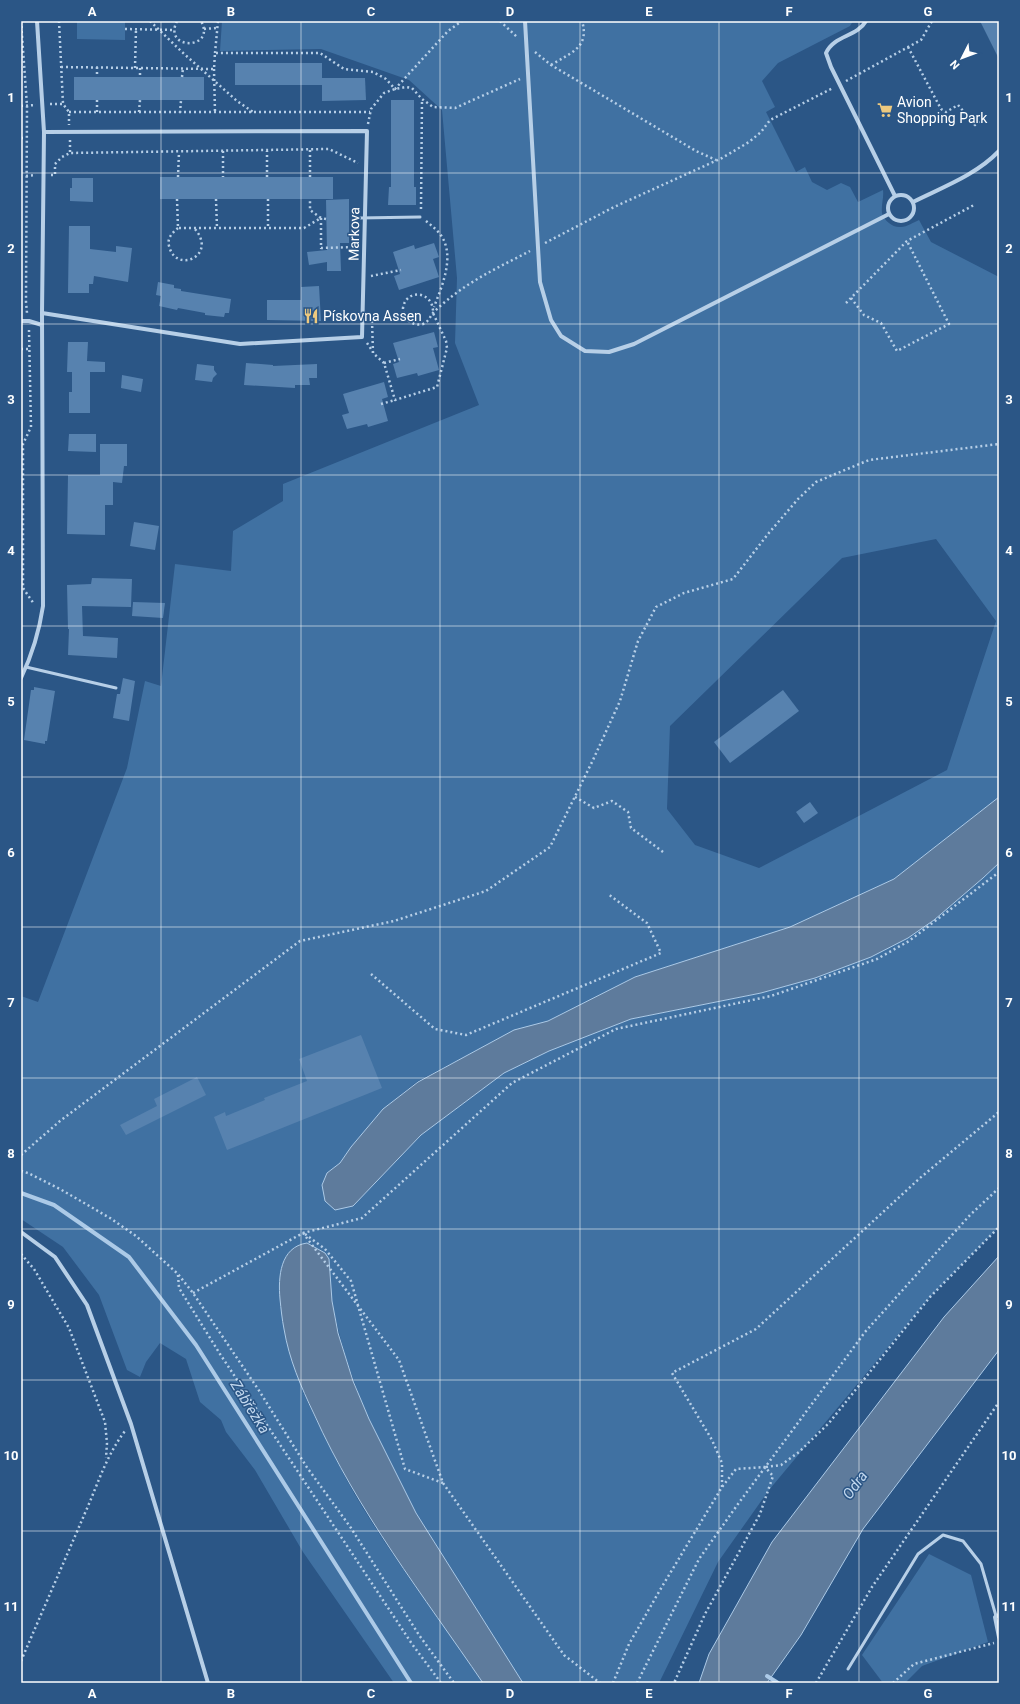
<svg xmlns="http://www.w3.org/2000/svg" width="1020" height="1704" font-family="Roboto,sans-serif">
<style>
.green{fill:#4071a2;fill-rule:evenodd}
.water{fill:#5e7b9c;stroke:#accae7}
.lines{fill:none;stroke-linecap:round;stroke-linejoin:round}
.stream{stroke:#accae7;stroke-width:4}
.building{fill:#5782af}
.path{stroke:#b7cfe7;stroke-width:2.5;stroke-dasharray:2 3;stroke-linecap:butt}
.service{stroke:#b7cfe7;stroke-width:3}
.minor{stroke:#b7cfe7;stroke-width:4}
.grid{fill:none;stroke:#fff;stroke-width:1;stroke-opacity:0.55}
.labels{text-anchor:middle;stroke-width:3;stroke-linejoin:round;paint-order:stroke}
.poi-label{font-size:14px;fill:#fff;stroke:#2b5686;text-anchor:start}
.street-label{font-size:14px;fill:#fff;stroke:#2b5686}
.water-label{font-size:15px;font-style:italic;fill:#c2d8ef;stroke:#2b5686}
.neatline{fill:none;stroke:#fff;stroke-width:1.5}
.grid-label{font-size:13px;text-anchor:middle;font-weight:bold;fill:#fff}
</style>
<rect width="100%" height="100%" fill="#2b5686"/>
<!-- green -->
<g class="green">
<polygon points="77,21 125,21 125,40 77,39"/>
<path d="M222,21H853L850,26L778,63L762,81L775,107L766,112L796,172L805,167L812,182L827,190L841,183L850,187L858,202L883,190C884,198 881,205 882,213C884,221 893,228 901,227C907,227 914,222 919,220L931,242L999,277V797L894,879L790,927L635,977L548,1021L514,1031L418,1081L383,1109L351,1147L340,1163L327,1173L353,1206L421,1135L504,1073L549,1051L631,1019L761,993L815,978L871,957L934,920L983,878L999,863V1227L930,1297L769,1490L718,1562L659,1683H523L416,1513C379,1446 346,1377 332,1301L302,1390C321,1430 340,1470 363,1508C400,1568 443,1624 483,1683H394L303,1552L255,1470L226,1432L221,1420L200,1402L186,1359L160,1343L146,1362L140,1377L127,1370L99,1295L63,1247L21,1219V996L38,1002L127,768L145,681L161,686L175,564L231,571L233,531L283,501V484L479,405L455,343L457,278L442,110L409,80L321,49L220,51ZM936,539L996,621L947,770L759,868L695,845L667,809L670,726L842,558Z"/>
<polygon points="929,1554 971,1575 988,1642 922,1666 905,1683 883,1683 862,1655"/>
</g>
<!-- water -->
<g class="water">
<polygon points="999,797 999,863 983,878 934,920 908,938 871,957 815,978 761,993 631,1019 549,1051 504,1073 421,1135 353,1206 335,1210 325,1201 322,1185 327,1173 340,1163 351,1147 383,1109 418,1082 514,1030 548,1021 635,977 790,927 894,879"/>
<path d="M307,1243L325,1253L329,1259L332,1301L338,1333L353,1381L369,1419L416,1513L523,1683H483C423,1595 358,1512 314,1414C301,1387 289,1359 284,1329C282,1319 281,1309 280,1299C278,1277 280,1247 307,1243Z"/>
<polygon points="999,1256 999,1350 863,1529 801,1635 767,1683 699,1683 709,1654 772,1542 944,1317"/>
</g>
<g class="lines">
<!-- stream -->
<g class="stream">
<polyline points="21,1193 54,1205 129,1257 196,1345 411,1683"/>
<polyline points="767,1676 778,1683"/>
</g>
</g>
<!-- building -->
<g class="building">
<polygon points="980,21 999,21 999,59"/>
<rect x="235" y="63" width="87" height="22"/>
<rect x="74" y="77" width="130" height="23"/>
<polygon points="322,78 365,78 366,100 322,101"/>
<polygon points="391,100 414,100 414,187 416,187 416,205 388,205 389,187 391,187"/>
<rect x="160" y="177" width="173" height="22"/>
<polygon points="72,178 93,178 93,202 70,201 70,188 72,188"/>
<polygon points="349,199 349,243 340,243 341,271 327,271 327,262 309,265 307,252 327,250 326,200"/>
<polygon points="69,226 90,226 90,249 116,252 116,246 132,248 128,282 94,276 93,284 89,284 89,293 68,293"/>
<polygon points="434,243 439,257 433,259 439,277 399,290 394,276 400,274 393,252 414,245 415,249"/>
<polygon points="158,282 174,285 174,288 181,289 181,291 231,299 229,313 225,313 224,317 205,315 205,313 178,308 177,310 159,306 161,296 156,295"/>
<polygon points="319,286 321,321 267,320 267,300 301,300 301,287"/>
<polygon points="434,332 438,347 433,348 439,370 418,376 417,373 397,378 393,364 399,362 393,343"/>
<polygon points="68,342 88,342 87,361 105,362 105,372 90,372 90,413 69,413 69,392 72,392 72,372 67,372"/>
<polygon points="246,363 273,365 273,366 317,364 317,378 309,378 310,385 295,385 295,388 244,385"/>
<polygon points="197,364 214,366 214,370 217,374 213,378 212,382 195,380"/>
<polygon points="122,375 143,379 141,392 121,388"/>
<polygon points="384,382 388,397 382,399 388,421 368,427 367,424 347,429 342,415 349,413 343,394"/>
<polygon points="69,434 96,434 96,452 68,451"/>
<polygon points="100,444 127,444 127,466 124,466 122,483 113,482 113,505 105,505 105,535 67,534 68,475 100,475"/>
<polygon points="134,522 159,526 155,550 130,546"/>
<polygon points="92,578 132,579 131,607 82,606 83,636 118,638 117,658 68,655 69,629 68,629 67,585 91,584"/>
<polygon points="133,602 165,603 163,618 132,616"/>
<polygon points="123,678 135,681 129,721 113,718 117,694 120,694"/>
<polygon points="34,687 55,691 47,741 45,741 45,744 24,740 31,690 34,690"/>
<polygon points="783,690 799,711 730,763 714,742"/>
<polygon points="810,802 818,813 804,823 796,812"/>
<polygon points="361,1035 382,1088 227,1150 214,1117 225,1112 226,1116 265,1100 264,1098 307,1081 299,1059"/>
<polygon points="197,1077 206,1095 126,1135 120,1125 157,1106 154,1099"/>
</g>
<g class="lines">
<!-- path -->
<g class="path">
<polyline points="21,21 27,106 26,302 27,313"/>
<polyline points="59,21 63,104"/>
<polyline points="150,21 182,52 237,101 253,112"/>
<path d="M177,21C162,51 217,50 201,21"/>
<polyline points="500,21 517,37"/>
<polyline points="125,29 174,30"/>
<polyline points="204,29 217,28"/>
<polyline points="908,47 941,109 946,112 958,105 975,125 985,117"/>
<polyline points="535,52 551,65 696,151 716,160"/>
<polyline points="215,53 218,21"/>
<path d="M551,65C570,53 590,48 582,21"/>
<polyline points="61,67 214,69 215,53 320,53 344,69 373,72 386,79 395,89 448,31 462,21"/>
<polyline points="97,67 97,77"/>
<polyline points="135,68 136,29"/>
<polyline points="140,68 140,77"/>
<polyline points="214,69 215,113"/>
<polyline points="182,77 183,68"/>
<polyline points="846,81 921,40 932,21"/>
<polyline points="97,100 97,112"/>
<polyline points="50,104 63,104 69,112 69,125"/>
<polyline points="21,106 36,105"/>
<polyline points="69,112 370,112"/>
<polyline points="139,112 140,100"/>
<polyline points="180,113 181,100"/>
<polyline points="368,124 371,109 384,93 395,89 406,87 412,88 422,99 433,107 455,108 520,79"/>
<polyline points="21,138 26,138"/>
<polyline points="70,140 70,153"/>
<polyline points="310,150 310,177"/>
<polyline points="223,151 223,177"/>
<polyline points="51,175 55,175 55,164 62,157 70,153 329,149 358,163"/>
<polyline points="26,176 36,175"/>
<polyline points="178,177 179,152"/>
<polyline points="267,177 267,151"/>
<polyline points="177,199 178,228 304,228 321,218 310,210 310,199"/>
<polyline points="216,199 217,228"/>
<polyline points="268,199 268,228"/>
<polyline points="421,209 422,100"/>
<polyline points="326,219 321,218 321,248 356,247"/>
<path d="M426,221C431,225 436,229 440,234C456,255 442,286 434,307"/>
<path d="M178,228C172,233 167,238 169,246C176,275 219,255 194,228"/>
<polyline points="545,243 614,207 722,158 749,142 761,132 770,120 833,88"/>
<polyline points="371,276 401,270"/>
<polyline points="851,298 864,315 881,323 897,351 949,324 907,241"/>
<polyline points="846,303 907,241 974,205"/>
<path d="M372,321L373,353L384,363L395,400L437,387L447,348L446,341L433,313C434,291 406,288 403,308C402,318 413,327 423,324C430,321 430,315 435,311C440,306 446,301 451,297C475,278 503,265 530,251"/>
<polyline points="29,330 31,427 23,444 23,588 34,604"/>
<polyline points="367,343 373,352"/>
<polyline points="21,349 29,349"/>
<polyline points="384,363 400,359"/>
<polyline points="381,404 395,400"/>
<polyline points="575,797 594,808 612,801 628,812 631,828 663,852"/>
<polyline points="371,974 435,1029 466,1035 661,953 647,923 608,894"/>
<polyline points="21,1155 60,1121 300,941 394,921 486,891 550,847 593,760 620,701 638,641 656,607 684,593 733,579 768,534 798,499 816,482 869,460 999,444"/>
<polyline points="21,1171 28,1173 60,1189 110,1218 136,1236 178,1274 193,1293 260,1392 306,1466 351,1528 419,1635 454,1683"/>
<polyline points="303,1233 399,1360 443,1483 564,1655 600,1683"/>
<polyline points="305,1234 325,1249 351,1281 358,1305"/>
<polyline points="21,1254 34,1269 69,1328 105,1422 107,1443 106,1458"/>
<polyline points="178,1275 179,1288 220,1354 412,1644 441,1683"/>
<polyline points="193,1293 303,1233 362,1218 512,1083 616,1029 771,996 877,959 909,941 999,872"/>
<polyline points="359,1309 405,1469 443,1483"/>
<polyline points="766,1467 781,1465 799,1452 829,1423 930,1297 999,1227"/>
<polyline points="722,1487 722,1463 712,1440 672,1373 756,1329 920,1178 999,1112"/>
<path d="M21,1661C42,1612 64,1562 85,1513C98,1484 106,1456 125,1431"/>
<polyline points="613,1683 629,1644 660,1590 722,1487 736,1469 765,1467 773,1476 760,1514 705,1614 674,1683"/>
<polyline points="637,1683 699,1559 738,1504 865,1332 970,1215 999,1188"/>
<polyline points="816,1683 872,1587 999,1402"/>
<polyline points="893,1683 914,1664 994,1643"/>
</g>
<!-- service -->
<g class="service">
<polyline points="359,218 420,217"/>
<polyline points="26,667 116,688"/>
<polyline points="848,1669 918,1554 943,1535 963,1541 981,1564 996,1616"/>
</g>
<!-- minor -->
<g class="minor">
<polyline points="525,21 540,282 551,320 561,336 585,351 609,352 634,344 889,214"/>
<path d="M866,21C857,37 834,35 826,53L831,67L895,196"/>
<circle cx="901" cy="208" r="13"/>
<path d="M913,202C943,187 976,175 999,151"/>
<polyline points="42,313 240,344 362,337 367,131 44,132"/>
<polyline points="21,321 29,321 42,325"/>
<path d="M21,678C33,653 39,633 43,606L42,313L44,132L37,21"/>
<polyline points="21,1232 55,1257 87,1305 131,1424 208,1683"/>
<polyline points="999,1615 995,1617 999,1637"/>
</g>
</g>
<!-- grid -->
<path class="grid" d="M161,21V1683M301,21V1683M440,21V1683M580,21V1683M719,21V1683M859,21V1683M21,173H999M21,324H999M21,475H999M21,626H999M21,777H999M21,927H999M21,1078H999M21,1229H999M21,1380H999M21,1531H999"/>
<!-- icons -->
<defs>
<symbol id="supermarket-bare" viewBox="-9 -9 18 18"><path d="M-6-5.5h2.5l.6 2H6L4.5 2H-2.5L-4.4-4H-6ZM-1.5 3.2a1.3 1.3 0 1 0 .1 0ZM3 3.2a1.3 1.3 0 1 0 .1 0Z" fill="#edc97f" stroke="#2b5686" stroke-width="2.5" paint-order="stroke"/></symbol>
<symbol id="restaurant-bare" viewBox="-9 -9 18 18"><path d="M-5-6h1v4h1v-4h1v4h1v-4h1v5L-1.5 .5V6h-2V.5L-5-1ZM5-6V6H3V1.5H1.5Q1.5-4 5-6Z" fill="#edc97f" stroke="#2b5686" stroke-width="2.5" paint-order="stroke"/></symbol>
</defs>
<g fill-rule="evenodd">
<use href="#supermarket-bare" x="874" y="99" width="22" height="22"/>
<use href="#restaurant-bare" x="300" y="305" width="22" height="22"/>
</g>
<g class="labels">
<!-- poi labels -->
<g class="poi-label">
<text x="897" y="107">Avion<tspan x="897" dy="16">Shopping Park</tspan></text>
<text x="323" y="321">Pískovna Assen</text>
</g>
<!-- street labels -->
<g class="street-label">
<text transform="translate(354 234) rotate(-89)" y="5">Markova</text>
</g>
<!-- water labels -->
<g class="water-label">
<text transform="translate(250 1407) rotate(58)" y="5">Zábřežka</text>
<text transform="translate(855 1485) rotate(-54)" y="5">Odra</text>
</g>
</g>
<!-- border -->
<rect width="1020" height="1704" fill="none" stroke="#2b5686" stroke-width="44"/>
<!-- north arrow -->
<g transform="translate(962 58) rotate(228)" stroke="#2b5686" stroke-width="3" paint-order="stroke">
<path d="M0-3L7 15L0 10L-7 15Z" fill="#ffffff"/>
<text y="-6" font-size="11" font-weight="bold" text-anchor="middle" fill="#ffffff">N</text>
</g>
<rect x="22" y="22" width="976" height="1660" class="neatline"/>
<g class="grid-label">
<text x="92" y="16">A</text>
<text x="231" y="16">B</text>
<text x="371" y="16">C</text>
<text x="510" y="16">D</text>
<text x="649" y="16">E</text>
<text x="789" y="16">F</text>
<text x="928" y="16">G</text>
<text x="11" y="102">1</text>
<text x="1009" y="102">1</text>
<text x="11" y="253">2</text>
<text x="1009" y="253">2</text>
<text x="11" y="404">3</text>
<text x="1009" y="404">3</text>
<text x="11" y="555">4</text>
<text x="1009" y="555">4</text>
<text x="11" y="706">5</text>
<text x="1009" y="706">5</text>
<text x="11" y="857">6</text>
<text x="1009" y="857">6</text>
<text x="11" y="1007">7</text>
<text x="1009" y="1007">7</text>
<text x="11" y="1158">8</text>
<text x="1009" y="1158">8</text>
<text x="11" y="1309">9</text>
<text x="1009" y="1309">9</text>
<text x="11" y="1460">10</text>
<text x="1009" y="1460">10</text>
<text x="11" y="1611">11</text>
<text x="1009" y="1611">11</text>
<text x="92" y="1698">A</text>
<text x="231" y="1698">B</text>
<text x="371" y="1698">C</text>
<text x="510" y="1698">D</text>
<text x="649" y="1698">E</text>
<text x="789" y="1698">F</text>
<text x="928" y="1698">G</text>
</g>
</svg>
